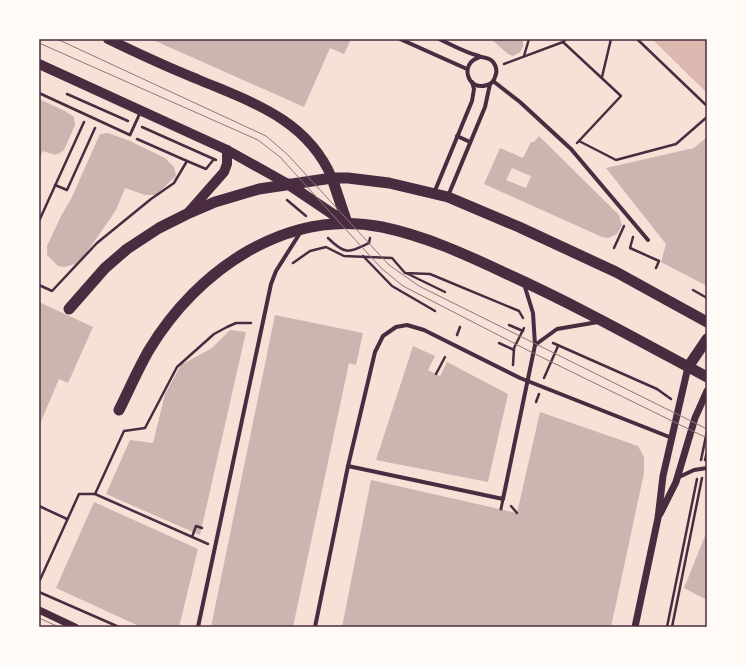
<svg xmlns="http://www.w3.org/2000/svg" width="746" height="666" font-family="Quicksand,sans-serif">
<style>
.water{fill:#dcb8b0}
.building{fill:#ccb4b1;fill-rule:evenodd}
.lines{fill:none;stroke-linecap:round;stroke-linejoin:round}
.path{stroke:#4a2c40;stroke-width:2.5}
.service{stroke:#4a2c40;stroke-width:3}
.minor{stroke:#4a2c40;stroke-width:4}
.tertiary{stroke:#4a2c40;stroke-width:7}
.primary{stroke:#4a2c40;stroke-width:10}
.trunk{stroke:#4a2c40;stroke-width:11}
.tram{stroke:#8f747c;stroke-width:1}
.neatline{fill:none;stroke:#4a2c40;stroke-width:1.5}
</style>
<rect width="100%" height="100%" fill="#f7e1d7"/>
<!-- water -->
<polygon class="water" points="652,39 707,39 707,93"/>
<!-- building -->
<g class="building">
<polygon points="151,39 351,39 344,54 330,48 304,107"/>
<polygon points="491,39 523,39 523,47 520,52 513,56 508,54"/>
<polygon points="39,99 65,111 74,117 75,125 64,150 60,153 55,155 43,151 39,160"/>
<polygon points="108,133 130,141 165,158 174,167 176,176 156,195 145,195 125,188 116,210 85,255 75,264 65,267 58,266 47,255 47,246 61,216 71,199 100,134"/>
<path d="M539,136L619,215L622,225L617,234L608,238L602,237L484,184L500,148L523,158L531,142H534ZM512,168L531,176L526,188L506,180Z"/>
<polygon points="707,137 707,286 661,262 666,244 606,168 694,148"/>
<polygon points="39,302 93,327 68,383 59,379 39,426"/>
<polygon points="275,315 363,333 356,365 349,363 293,627 211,627"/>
<polygon points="230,330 246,332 200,535 106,494 130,440 153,443 165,394 181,365 212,348"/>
<polygon points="413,346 435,356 428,370 440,376 447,362 508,394 488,482 376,460"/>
<polygon points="540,412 638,446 644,457 644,473 611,627 342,627 371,480 517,513"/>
<polygon points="94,502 198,549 179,627 141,627 56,588"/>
<polygon points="707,531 707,600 684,588"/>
</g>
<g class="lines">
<!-- path -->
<g class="path">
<polyline points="637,39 707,106"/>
<polyline points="563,42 621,96 577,143"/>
<polyline points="524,56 529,39"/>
<polyline points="504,64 563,42 566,39"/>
<polyline points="602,77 611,39"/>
<polyline points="67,94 128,121"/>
<polyline points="142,127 216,160"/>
<polyline points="579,141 616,160 676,144 707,117"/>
<polyline points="187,161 206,169 214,159"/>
<polyline points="55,185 67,190 95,128"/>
<polyline points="287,200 306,216"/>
<polyline points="39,221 84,122"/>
<polyline points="633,237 630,248 659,261 656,268"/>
<path d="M328,238C345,255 348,253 369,243L370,238"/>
<polyline points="614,248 624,226"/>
<polyline points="363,256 392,286 435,311"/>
<polyline points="293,263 310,251 326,247 344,256 392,258 405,273 430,274 519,311 523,318"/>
<polyline points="406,273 445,292"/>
<polyline points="39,285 52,291 97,243 151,199 174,183 187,161 137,139"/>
<polyline points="693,290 707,298"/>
<polyline points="509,325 523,331"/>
<polyline points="457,335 460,327"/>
<polyline points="499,343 514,350"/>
<polyline points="553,343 657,389 671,399"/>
<polyline points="513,365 514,348 524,328"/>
<polyline points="436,374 445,357"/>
<polyline points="544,378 558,346"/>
<polyline points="536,402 539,394"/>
<polyline points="701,460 707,431"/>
<polyline points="705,460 707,452"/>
<polyline points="95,494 208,544"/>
<polyline points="39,506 67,519"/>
<polyline points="511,506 517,513"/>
<polyline points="192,537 196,526 202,528"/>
<polyline points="39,539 39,546"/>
<polyline points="39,582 79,494 95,494 124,431 145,428 177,367 214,334 227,327 236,323 251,323"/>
<polyline points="39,592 119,627"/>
<polyline points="667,627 697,479"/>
<polyline points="672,627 702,478"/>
</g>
<!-- service -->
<g class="service">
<polyline points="39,93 130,135 140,113"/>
<polyline points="501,509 503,499"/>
</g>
<!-- minor -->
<g class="minor">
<polyline points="400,39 467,69"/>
<path d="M439,39C452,45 466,53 479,56C483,58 487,57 491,60C496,64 498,71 495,77C494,81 491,84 487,85C468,92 458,63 480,57"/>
<polyline points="493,81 520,102 571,149 648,240"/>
<polyline points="457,136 470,142"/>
<polyline points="434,193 472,101 474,89 472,82"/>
<polyline points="448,196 485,107 490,84"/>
<polyline points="535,345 557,329 598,322"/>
<polyline points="348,466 503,499 535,345 533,313 524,284"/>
<polyline points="677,478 694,470 707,468"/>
<polyline points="198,627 271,284 276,271 300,233"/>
<polyline points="315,627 348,466 375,352 383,336 396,327 407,325 424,330 520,378 672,438"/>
</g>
<!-- tertiary -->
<g class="tertiary">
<polyline points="660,514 676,482 695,418 707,391"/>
<polyline points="39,610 75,627"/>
<polyline points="635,627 658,518 663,476 688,367"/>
</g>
<!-- primary -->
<g class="primary">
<path d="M108,39C137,53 167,67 197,79C251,102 307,119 332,178"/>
<polyline points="39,64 227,150 288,184"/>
<polyline points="187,214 224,172 227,164 227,150"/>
</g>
<!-- trunk -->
<g class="trunk">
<polyline points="332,178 347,223"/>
<polyline points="288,184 346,223"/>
<polyline points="69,309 105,268 127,249 159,228 187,214 215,202 259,189 332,178 348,178 389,183 448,197 519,227 616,272 707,322"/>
<polyline points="688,367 707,339"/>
<path d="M119,410C129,390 138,369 149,350C197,270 286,208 382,227C425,236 465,254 505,273C574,304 640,341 707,377"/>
</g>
<!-- tram -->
<g class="tram">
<polyline points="57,39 266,136 287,154 389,265 419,286 707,429"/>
<polyline points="39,43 258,140 280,157 381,268 403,286 533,353 707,438"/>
<polyline points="39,618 59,627"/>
<polyline points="39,627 40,627"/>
</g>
</g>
<!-- border -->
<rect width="746" height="666" fill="none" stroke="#fffaf5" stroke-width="80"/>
<rect x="40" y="40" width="666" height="586" class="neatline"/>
</svg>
